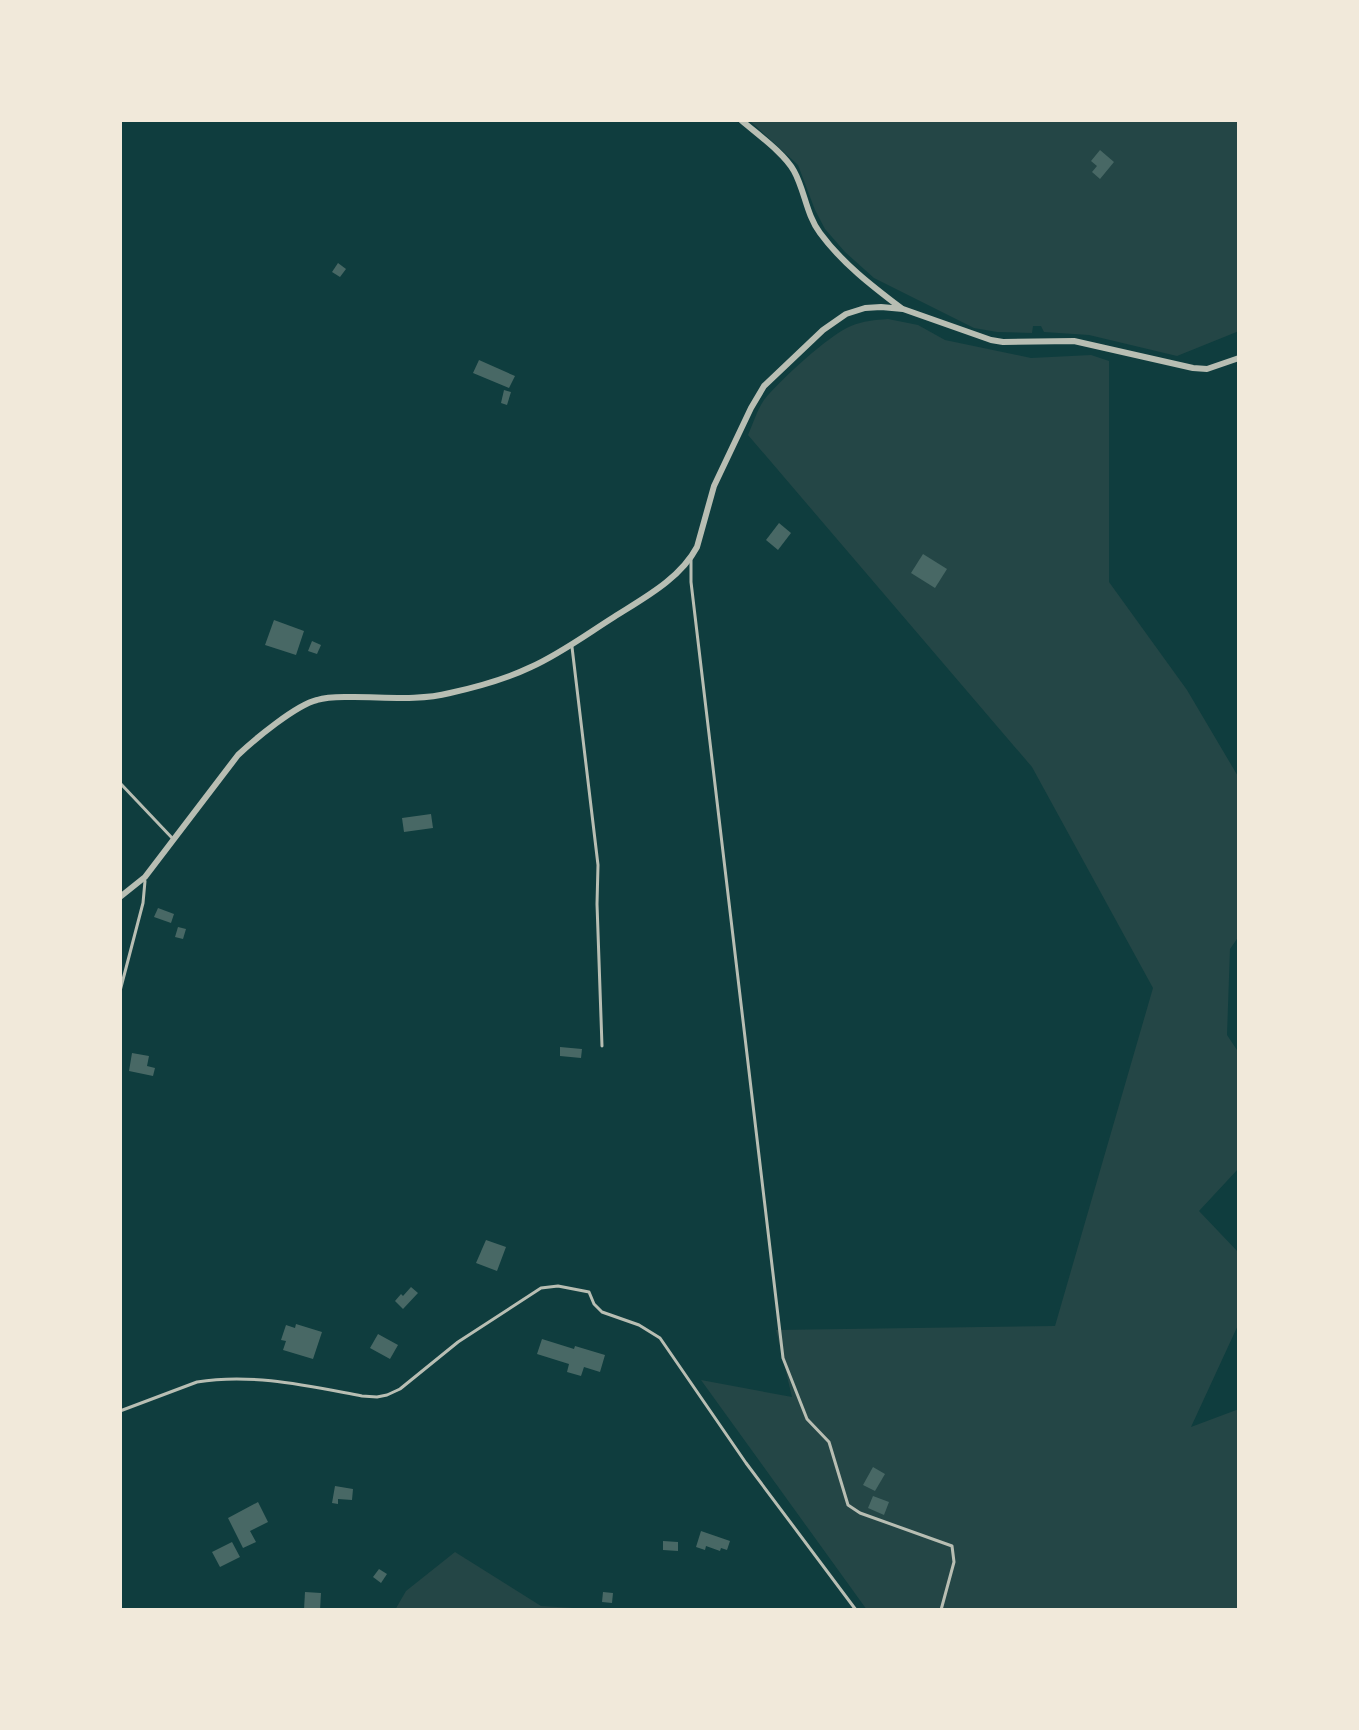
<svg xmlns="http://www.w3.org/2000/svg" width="1359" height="1730" font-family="Ubuntu,sans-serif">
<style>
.green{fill:#244646}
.building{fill:#486865}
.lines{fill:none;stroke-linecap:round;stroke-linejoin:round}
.service{stroke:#b8beb3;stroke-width:3}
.minor{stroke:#b8beb3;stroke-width:6}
</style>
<rect width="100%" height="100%" fill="#0f3d3e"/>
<!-- green -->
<g class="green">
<polygon points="749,120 1239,120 1239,331 1177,356 1089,335 1044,332 1041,326 1033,326 1032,333 997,332 974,328 874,278 845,252 825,229 815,210 798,165"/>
<path d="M888,319L918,325L945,340L1031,358L1091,355L1109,361V582L1187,690L1239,778V936L1230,949L1227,1035L1239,1053V1168L1199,1211L1239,1253V1323L1191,1427L1239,1409V1610H867L701,1380L792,1397L776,1330L1055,1326L1153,988L1032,767L748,435C753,424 757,410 764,400C778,382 830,334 851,326C863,321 875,320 888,319Z"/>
<polygon points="455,1552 541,1606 607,1610 395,1610 406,1591"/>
</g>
<!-- building -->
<g class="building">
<polygon points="1100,150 1114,162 1100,179 1092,172 1097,166 1091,161"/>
<polygon points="338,263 346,269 340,277 332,272"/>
<polygon points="479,360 515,376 509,388 473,373"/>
<polygon points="504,390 511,392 507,405 501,403"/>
<polygon points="779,523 791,533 778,550 766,540"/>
<polygon points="923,554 947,569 935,588 911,573"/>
<polygon points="274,620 304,631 296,655 265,645"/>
<polygon points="312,641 321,645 317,654 308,651"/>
<polygon points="431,814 433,828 404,832 402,818"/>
<polygon points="158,908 174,914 171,923 154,917"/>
<polygon points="178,927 186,929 183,939 175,937"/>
<polygon points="560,1047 582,1049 581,1058 560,1056"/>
<polygon points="132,1053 149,1056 147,1066 155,1068 153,1076 129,1071"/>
<polygon points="486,1240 506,1247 497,1271 476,1263"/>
<polygon points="411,1287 418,1293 403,1309 395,1301 401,1294 403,1296"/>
<polygon points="296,1324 322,1332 313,1359 283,1350 286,1341 281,1340 286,1325 295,1328"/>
<polygon points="378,1334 398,1345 390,1359 370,1348"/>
<polygon points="542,1339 574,1349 575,1346 605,1355 600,1372 584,1367 581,1376 567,1372 569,1364 537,1354"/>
<polygon points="873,1467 885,1474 875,1491 863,1485"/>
<polygon points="335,1486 353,1489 352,1500 338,1499 338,1504 332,1503"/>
<polygon points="873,1496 889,1502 884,1515 868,1508"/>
<polygon points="258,1502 268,1522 250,1531 256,1542 243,1548 228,1518"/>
<polygon points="701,1531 730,1541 727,1550 721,1548 720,1551 706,1546 705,1550 696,1547"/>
<polygon points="663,1541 678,1542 678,1551 663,1550"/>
<polygon points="232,1542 240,1557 220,1567 212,1552"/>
<polygon points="379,1569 387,1574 381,1583 373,1577"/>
<polygon points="305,1592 321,1593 320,1610 304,1610"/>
<polygon points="603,1592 613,1593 612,1603 602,1602"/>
</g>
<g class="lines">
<!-- service -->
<g class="service">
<polyline points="691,559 691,582 783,1358 807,1419 829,1442 848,1505 860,1513 952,1546 954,1562 941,1610"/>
<polyline points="572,647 598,865 597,904 602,1046"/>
<polyline points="120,783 174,840"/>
<polyline points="120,991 143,903 145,881"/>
<path d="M120,1411L197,1382C253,1373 308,1386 362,1396L377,1397L387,1395L400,1389L458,1342L541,1288L558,1286L589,1292L594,1304L602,1312L639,1325L660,1338L746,1463L856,1610"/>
</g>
<!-- minor -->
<g class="minor">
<path d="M741,120C757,134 784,153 794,171C805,191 806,214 820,233C842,263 872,286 901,308"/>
<path d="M120,897L145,877L238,755C255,739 296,705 317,700C329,696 341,697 354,697C385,697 419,701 450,693C477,687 506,679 531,667C560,654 587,634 614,617C644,598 680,579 697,547L714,486L751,408L764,386L823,330L846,314L865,308L881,307L903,309L991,340L1003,342L1074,341L1193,368L1207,369L1239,358"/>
</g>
</g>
<!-- border -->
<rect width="1359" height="1730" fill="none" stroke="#f1e9da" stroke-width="244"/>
</svg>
